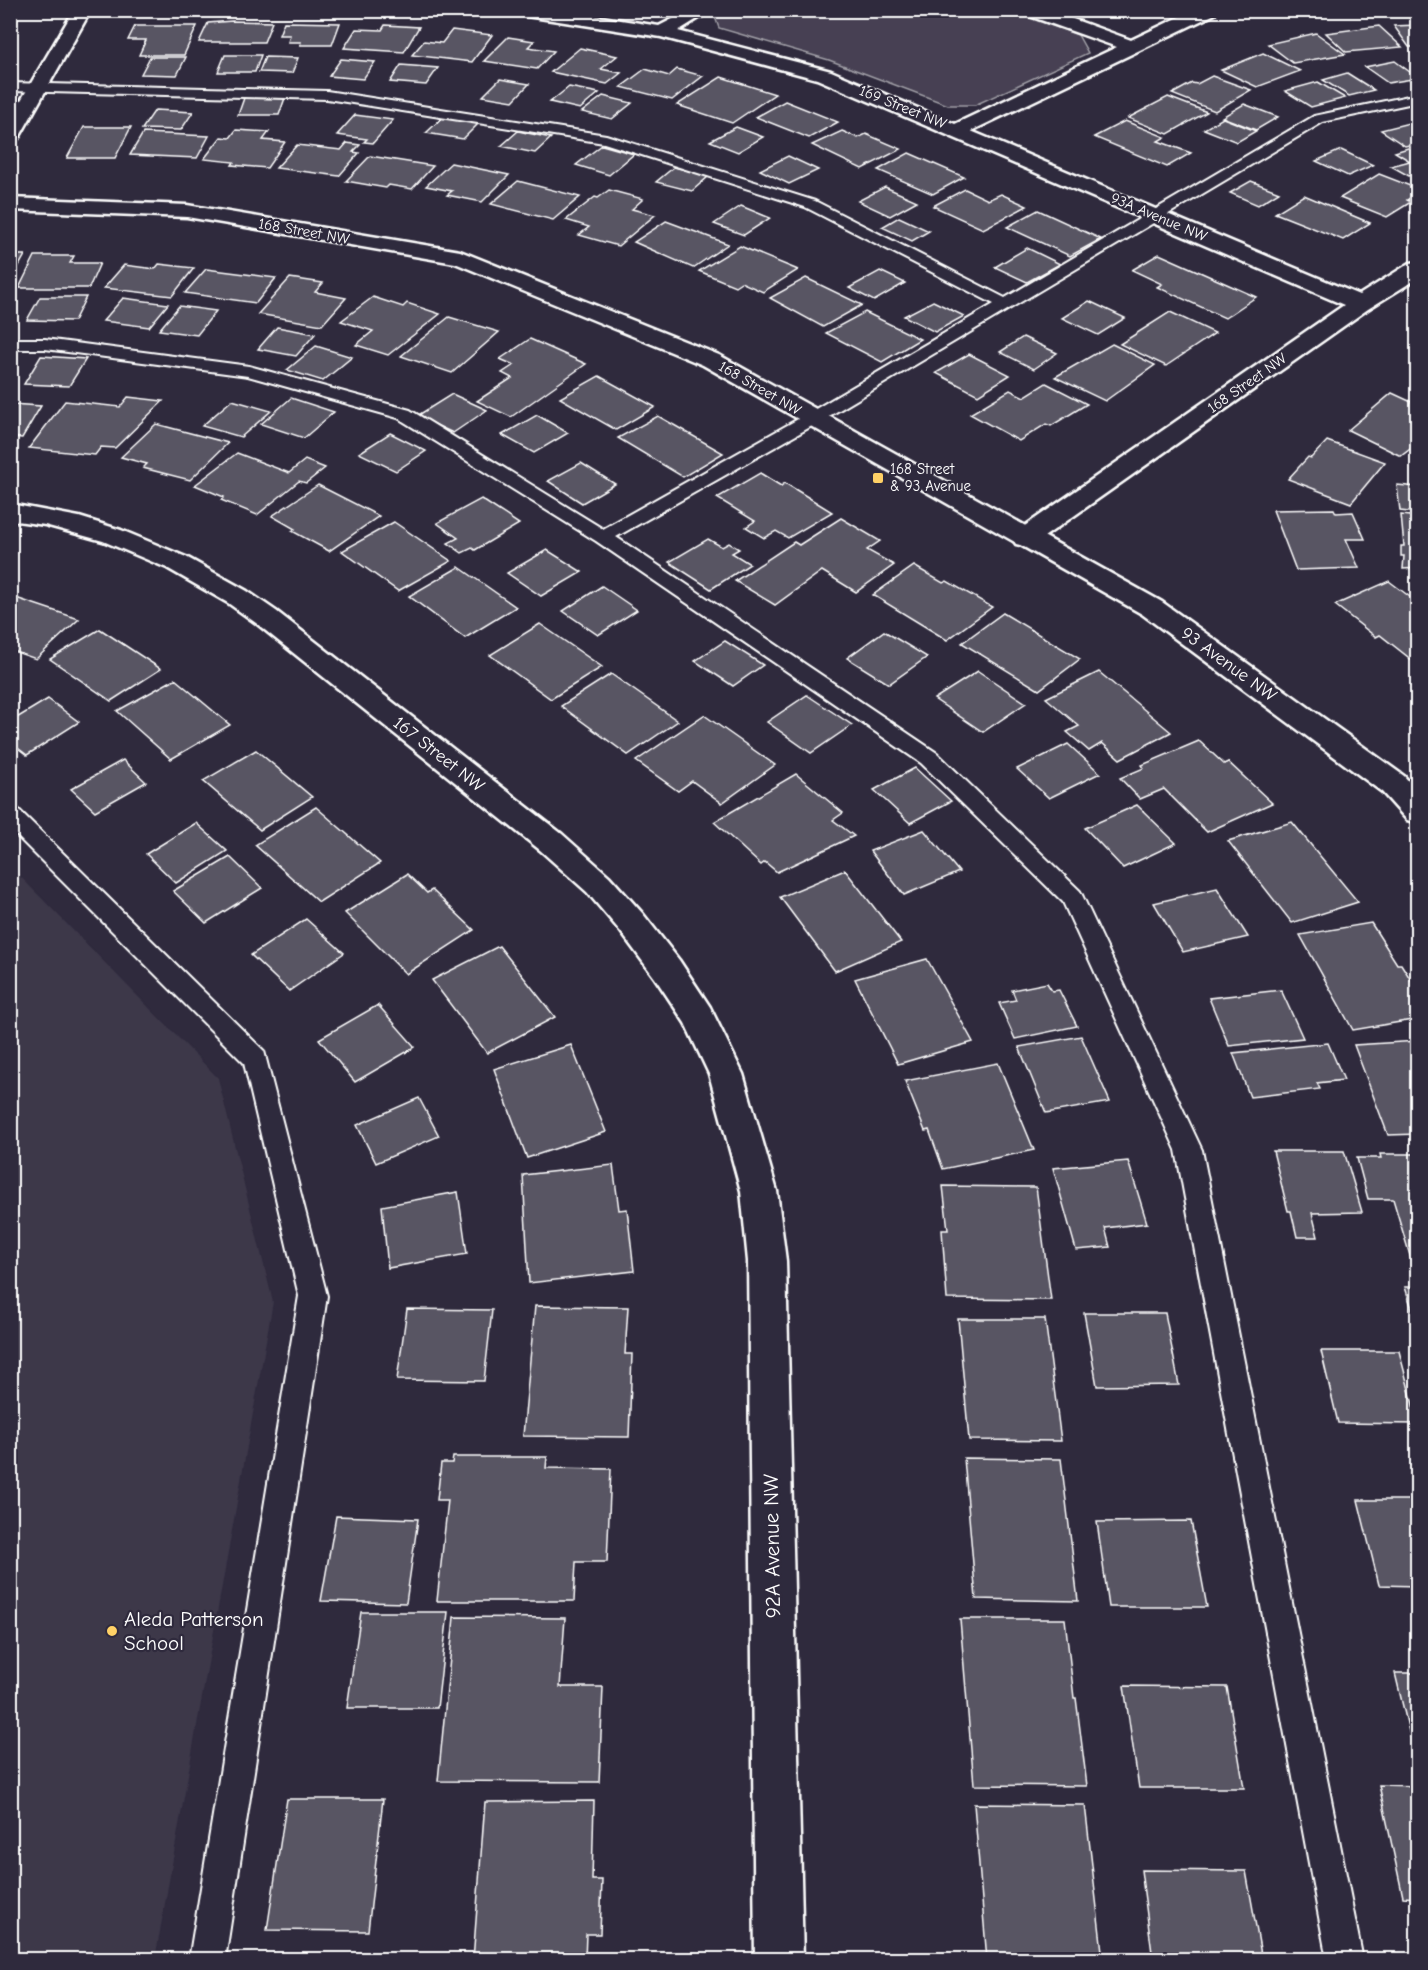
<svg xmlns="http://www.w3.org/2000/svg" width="1428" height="1970" font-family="'Comic Neue',sans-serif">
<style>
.built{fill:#3c3749}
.green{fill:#464152;stroke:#a2a0a8;stroke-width:1.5}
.building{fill:#595564;stroke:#fff;stroke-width:1.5}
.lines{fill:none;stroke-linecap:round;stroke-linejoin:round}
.lane-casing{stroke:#fff;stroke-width:4}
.street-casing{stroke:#fff;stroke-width:5}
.secondary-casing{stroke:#fff;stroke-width:5}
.lane{fill:#2f2a3d;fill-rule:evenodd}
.street{fill:#2f2a3d;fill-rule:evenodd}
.secondary{fill:#2f2a3d;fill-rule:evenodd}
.poi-dot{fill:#ffd166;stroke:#2f2a3d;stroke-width:2}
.labels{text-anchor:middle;stroke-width:4.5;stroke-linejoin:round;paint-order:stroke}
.far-street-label{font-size:15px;fill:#fff;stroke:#2f2a3d}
.far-poi-label{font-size:15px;fill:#fff;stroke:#2f2a3d;text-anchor:start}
.street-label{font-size:18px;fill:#fff;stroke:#2f2a3d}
.near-street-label{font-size:21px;fill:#fff;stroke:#2f2a3d}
.near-poi-label{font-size:21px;fill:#fff;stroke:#2f2a3d;text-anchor:start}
</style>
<rect width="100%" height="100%" fill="#2f2a3d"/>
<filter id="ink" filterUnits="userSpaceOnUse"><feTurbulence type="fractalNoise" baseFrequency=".0167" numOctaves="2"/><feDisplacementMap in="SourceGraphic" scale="12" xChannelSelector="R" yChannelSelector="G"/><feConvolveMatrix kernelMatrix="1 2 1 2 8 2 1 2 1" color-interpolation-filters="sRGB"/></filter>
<g filter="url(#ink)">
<!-- built -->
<polygon class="built" points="10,866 218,1078 273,1302 155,1959 11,1959"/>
<!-- green -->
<polygon class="green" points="724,11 1010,11 1078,35 1088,53 975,105 948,105 829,60 719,28 715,17"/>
<!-- building -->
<g class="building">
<polygon points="232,21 272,22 264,42 199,42 208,23"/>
<polygon points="284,22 340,23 332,45 300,45 301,42 288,42 290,35 279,35"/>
<polygon points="385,25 419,27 404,52 344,48 356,29 382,30"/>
<polygon points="1418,25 1418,47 1409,47 1394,26"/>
<polygon points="135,26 197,26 184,55 139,55 146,40 128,40"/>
<polygon points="1379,26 1402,47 1346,52 1326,33"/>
<polygon points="452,30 492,35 472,62 412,55 424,41 442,43"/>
<polygon points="1316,33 1345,54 1293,63 1268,44"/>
<polygon points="508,37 534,41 528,47 554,51 537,69 484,61"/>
<polygon points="580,48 617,56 601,69 621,73 607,84 551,72"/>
<polygon points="1263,53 1300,71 1257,87 1221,70"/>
<polygon points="225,55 261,55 255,72 218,72"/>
<polygon points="150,57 186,57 177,75 141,74"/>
<polygon points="265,57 298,58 292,73 259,72"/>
<polygon points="341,59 375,62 363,79 329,76"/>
<polygon points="1395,61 1418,78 1388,83 1365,67"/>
<polygon points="401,65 438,68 426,85 390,82"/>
<polygon points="645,69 669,76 677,69 703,76 672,100 621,87"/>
<polygon points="1347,73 1374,90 1349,96 1323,80"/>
<polygon points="1212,76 1251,90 1215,111 1172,94 1192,83 1197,84"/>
<polygon points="721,77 775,94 732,123 677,105"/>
<polygon points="500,79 529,84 513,101 483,96"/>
<polygon points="1318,82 1345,98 1311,107 1285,91"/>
<polygon points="569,87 599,93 580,109 550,102"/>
<polygon points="603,96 632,103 612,119 582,112"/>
<polygon points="1168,97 1207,112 1168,134 1128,118"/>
<polygon points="244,98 285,98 279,115 238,115"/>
<polygon points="785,101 838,122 809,138 756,117"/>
<polygon points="1244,104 1278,117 1256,130 1222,117"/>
<polygon points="155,110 193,112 181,130 142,129"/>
<polygon points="355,115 393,120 373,143 364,142 367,139 337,135"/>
<polygon points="443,117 479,123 463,139 426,133"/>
<polygon points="1223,118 1256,131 1237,142 1204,129"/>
<polygon points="1125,121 1165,137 1158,141 1191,153 1167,167 1094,137"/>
<polygon points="1409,123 1418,129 1418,143 1405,146 1381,130"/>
<polygon points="84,127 131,127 115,158 67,158"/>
<polygon points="736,127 763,137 738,152 710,141"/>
<polygon points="236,130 269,132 263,140 285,142 267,168 232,165 234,162 204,159 221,137 230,138"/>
<polygon points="518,131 551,138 535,153 501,146"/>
<polygon points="842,131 858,138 866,134 901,149 862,169 812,145"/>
<polygon points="143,133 209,136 197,158 130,155"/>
<polygon points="347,143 360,145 353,152 359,153 339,176 276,168 297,145 341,150"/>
<polygon points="602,145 634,154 609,175 576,165"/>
<polygon points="1418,145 1418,181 1391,166 1410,161 1395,152"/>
<polygon points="1341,150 1373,165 1348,176 1316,161"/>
<polygon points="909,153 964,177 933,194 878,170"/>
<polygon points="370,156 433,166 412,189 389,185 386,188 346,181"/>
<polygon points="788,156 818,170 789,184 760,170"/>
<polygon points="451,163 509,175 482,202 447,195 452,191 426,186"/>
<polygon points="674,167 709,176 692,191 656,182"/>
<polygon points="1379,174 1418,189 1418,193 1407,200 1411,202 1387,217 1340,198"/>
<polygon points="518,181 580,197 553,220 491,204"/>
<polygon points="1251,181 1279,192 1258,205 1230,193"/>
<polygon points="885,187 917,201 890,216 858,201"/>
<polygon points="965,189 988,200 1001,194 1027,206 983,229 933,206"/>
<polygon points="609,190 643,199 632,209 655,215 618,246 579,235 589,227 566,220 595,197 598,198"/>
<polygon points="1304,195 1370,223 1343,240 1275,213"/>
<polygon points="741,206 770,218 744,235 714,224"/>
<polygon points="1038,210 1101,239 1070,256 1007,227"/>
<polygon points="899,217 929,231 912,241 882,227"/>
<polygon points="666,221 728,244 693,268 634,242"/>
<polygon points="740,246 798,270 763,292 741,282 735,286 699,271"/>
<polygon points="1027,248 1060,264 1027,282 995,267"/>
<polygon points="1159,254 1256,297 1225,318 1157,287 1162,284 1132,270"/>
<polygon points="10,255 25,255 11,280 10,280"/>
<polygon points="35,256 74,256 70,263 100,263 89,288 19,288"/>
<polygon points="159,264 194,268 172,296 104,288 124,265 155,269"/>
<polygon points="206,269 276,278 256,303 185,293"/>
<polygon points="880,271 905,283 874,301 849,288"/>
<polygon points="290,278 323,283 315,292 346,298 322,325 258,314"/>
<polygon points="806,278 862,305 823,327 770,298"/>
<polygon points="40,297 86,297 74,321 27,320"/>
<polygon points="373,297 403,307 407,303 440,314 388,355 356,345 373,331 341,321"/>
<polygon points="123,298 168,304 149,327 103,321"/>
<polygon points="933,301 964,316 935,332 904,316"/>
<polygon points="1089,301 1125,318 1098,335 1062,318"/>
<polygon points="179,306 216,311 197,335 159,330"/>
<polygon points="865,312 920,339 882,362 826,333"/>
<polygon points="1170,312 1215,333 1166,366 1120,344"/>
<polygon points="449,317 499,332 452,373 401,356"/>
<polygon points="277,327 315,334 296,356 258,349"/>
<polygon points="1023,337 1057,353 1034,369 1000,352"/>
<polygon points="530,339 586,364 511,417 477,401 512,378 502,373 514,365 500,359"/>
<polygon points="1112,344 1155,365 1105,401 1055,377"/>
<polygon points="316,346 352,357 323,381 287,370"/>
<polygon points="969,354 1010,375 978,395 936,373"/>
<polygon points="41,356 86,359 69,386 24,384"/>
<polygon points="599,376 655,407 616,430 560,398"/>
<polygon points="1046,383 1087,404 1051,426 1046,424 1019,441 970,414 1010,390 1024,397"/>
<polygon points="1392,393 1418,405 1418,443 1401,456 1348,430"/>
<polygon points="452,394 487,410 453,433 417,416"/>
<polygon points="128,397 163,401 115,448 101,447 95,455 29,448 65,401 120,407"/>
<polygon points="291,398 334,412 304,438 261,424"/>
<polygon points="232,400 271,411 241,437 202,426"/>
<polygon points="10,404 41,406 22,438 10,437"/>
<polygon points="537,415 568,433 534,453 502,435"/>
<polygon points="658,416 723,453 683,477 618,438"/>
<polygon points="156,424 228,443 190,480 143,468 147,464 121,457"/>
<polygon points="390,433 426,451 396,471 359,453"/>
<polygon points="1327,441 1385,462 1351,503 1288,479 1308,457 1311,458"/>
<polygon points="237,453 289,473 305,460 325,468 306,483 299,481 257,515 221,500 224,497 195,485"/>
<polygon points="581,463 615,484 582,503 548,481"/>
<polygon points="760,473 781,486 785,483 832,512 788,538 776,531 764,538 746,527 755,521 717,498"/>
<polygon points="318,485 379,516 329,551 292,531 295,529 272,516"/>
<polygon points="1397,485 1418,487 1418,513 1400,511"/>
<polygon points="481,499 519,524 475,550 472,548 462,553 448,543 458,538 437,523"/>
<polygon points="1334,509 1336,513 1353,512 1365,539 1346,539 1359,568 1296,570 1273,510"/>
<polygon points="1401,515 1418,517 1418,568 1403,569 1404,556 1401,556 1401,546 1404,546"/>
<polygon points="841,518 880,541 867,550 894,565 856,592 822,571 775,605 735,581 794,542 799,545"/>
<polygon points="394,522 451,561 398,591 342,551"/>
<polygon points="708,539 722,547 729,543 739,549 732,553 750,564 711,589 669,562"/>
<polygon points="547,550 582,572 541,596 507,573"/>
<polygon points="914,566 943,583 947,581 992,607 947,640 873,595"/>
<polygon points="459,567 516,607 465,638 409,596"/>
<polygon points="1389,581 1418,603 1417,664 1380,635 1376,637 1335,605"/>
<polygon points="602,586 637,610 598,635 563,611"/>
<polygon points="10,596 79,619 36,659 10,650"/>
<polygon points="1003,613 1080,659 1039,690 962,643"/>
<polygon points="540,624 602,667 551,699 490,655"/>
<polygon points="100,629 161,669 111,701 50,659"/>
<polygon points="884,631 927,657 889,684 847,658"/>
<polygon points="725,641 763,665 733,686 695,661"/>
<polygon points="978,671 1026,703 983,732 934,699"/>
<polygon points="1099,672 1171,732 1120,759 1102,743 1089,751 1067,732 1079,726 1046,698"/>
<polygon points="611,674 678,721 628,755 561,706"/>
<polygon points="175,679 230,725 171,759 117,711"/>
<polygon points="807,695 852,725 811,753 767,722"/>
<polygon points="48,699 79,722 27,755 10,742 10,722"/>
<polygon points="704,715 775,765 722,803 692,781 678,791 636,761"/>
<polygon points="1199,741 1224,764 1228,762 1272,803 1207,832 1164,789 1140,799 1120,778 1144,768 1142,765"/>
<polygon points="1068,744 1100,773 1049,798 1017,769"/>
<polygon points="256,750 312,797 260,830 203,781"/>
<polygon points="123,760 146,782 95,811 71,789"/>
<polygon points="915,768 951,801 910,823 874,790"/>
<polygon points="796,774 843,813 833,820 854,836 777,872 765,862 761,865 714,822"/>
<polygon points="1137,805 1176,843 1123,868 1085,828"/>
<polygon points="316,807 380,863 319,902 255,845"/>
<polygon points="1292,822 1358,902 1292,923 1228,841"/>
<polygon points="196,823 227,851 176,883 146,854"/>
<polygon points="924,830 959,872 904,895 870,851"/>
<polygon points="230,857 262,888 206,923 173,891"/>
<polygon points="845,870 901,942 835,971 780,897"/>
<polygon points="407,874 427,893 432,890 474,930 406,974 345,913"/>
<polygon points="1217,888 1248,937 1183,952 1154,903"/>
<polygon points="306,919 344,953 289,991 251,955"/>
<polygon points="1371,923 1397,964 1401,964 1418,991 1418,1019 1353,1030 1300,935"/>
<polygon points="499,946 555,1017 487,1053 432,980"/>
<polygon points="927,959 973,1042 898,1064 855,979"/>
<polygon points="1047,983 1052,991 1059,990 1077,1026 1015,1039 999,1003 1016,1000 1012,990"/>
<polygon points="1281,990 1303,1038 1229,1046 1209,998"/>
<polygon points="378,1005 415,1047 355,1082 319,1039"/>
<polygon points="1081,1036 1110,1102 1046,1113 1019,1047"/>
<polygon points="1418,1041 1418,1134 1388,1135 1354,1045"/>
<polygon points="1328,1043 1344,1080 1317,1083 1320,1089 1250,1097 1233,1053"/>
<polygon points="571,1045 606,1132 527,1158 494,1069"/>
<polygon points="998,1063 1034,1150 943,1169 929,1130 925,1131 905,1081"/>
<polygon points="419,1098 439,1136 376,1163 357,1125"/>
<polygon points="1273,1151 1344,1151 1362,1212 1312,1213 1318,1237 1297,1237 1291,1211 1288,1211"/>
<polygon points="1380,1154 1418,1154 1418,1269 1414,1269 1393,1199 1368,1199 1357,1158 1381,1158"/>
<polygon points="1128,1161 1147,1223 1105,1228 1110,1247 1076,1250 1053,1168"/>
<polygon points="613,1165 619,1210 627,1209 634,1271 529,1283 523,1175"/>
<polygon points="943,1186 1036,1187 1051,1300 947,1299 942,1230 948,1230"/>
<polygon points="458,1192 467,1254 388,1268 382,1206"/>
<polygon points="1405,1287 1418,1287 1418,1328"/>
<polygon points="535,1306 628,1307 625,1354 632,1354 629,1437 523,1436"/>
<polygon points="407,1309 492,1310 484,1381 397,1380"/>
<polygon points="1084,1313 1165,1313 1179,1385 1097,1386"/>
<polygon points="958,1319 1045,1319 1061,1441 969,1440"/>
<polygon points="1321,1351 1399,1351 1418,1424 1338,1423"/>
<polygon points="453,1457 547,1457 546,1468 611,1469 607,1562 576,1562 574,1601 437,1601 448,1500 437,1500 441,1463 452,1463"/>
<polygon points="964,1458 1061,1459 1078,1601 976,1599"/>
<polygon points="1358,1500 1418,1500 1418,1586 1379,1585"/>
<polygon points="336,1516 418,1519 406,1603 321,1601"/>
<polygon points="1191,1521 1207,1607 1109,1607 1097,1522"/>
<polygon points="361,1612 448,1612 437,1708 347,1708"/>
<polygon points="454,1617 565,1618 560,1687 603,1687 599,1782 438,1781"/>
<polygon points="960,1619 1065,1619 1074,1698 1076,1698 1087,1786 974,1785"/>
<polygon points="1395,1673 1418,1673 1418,1769"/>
<polygon points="1124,1686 1227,1687 1244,1788 1139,1788"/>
<polygon points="1379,1785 1418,1786 1418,1898 1403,1897"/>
<polygon points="287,1799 383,1799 368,1931 267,1930"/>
<polygon points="594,1801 592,1880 602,1880 600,1934 586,1934 585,1960 473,1960 485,1802"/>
<polygon points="974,1804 1085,1805 1103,1960 987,1960"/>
<polygon points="1141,1870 1246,1871 1262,1960 1153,1960"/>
</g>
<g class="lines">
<defs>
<g id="lane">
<polygon points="10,83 327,91 606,135 815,201 1005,298 1314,116 1418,94 1418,102 1323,122 819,422 616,537 937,753 1080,891 1083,897 1202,1150 1363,1960 1327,1960 1176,1150 1063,902 921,763 596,541 398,418 248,376 45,349 10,349 10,339 45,339 249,366 410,410 603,529 807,414 994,304 805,207 604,143 327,99 10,91"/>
<polygon points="10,807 18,809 264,1051 327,1296 225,1960 189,1960 299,1296 244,1063 10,829"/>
</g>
<g id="street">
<polygon points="74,10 91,10 20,136 17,140 10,142 10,119"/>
<polygon points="512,10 557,10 659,26 690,10 712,10 678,31 831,71 955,124 1117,47 1024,14 1022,10 1048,10 1131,40 1194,10 1217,10 1215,14 971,131 1359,295 1410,263 1418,262 1418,278 1368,309 1034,544 1025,546 1016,544 1012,538 1016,532 1344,305 817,79 661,37 520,15"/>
<polygon points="10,504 79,517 121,530 186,557 247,591 276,611 562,834 609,876 643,914 679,960 710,1007 743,1074 777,1191 786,1261 803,1960 755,1960 748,1261 741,1191 709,1074 685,1023 655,978 621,932 587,892 540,850 256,623 228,603 167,568 103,541 45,525 10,520"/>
</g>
<polygon id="secondary" points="10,198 187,205 460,251 719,355 1162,602 1404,776 1418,792 1418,823 1407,820 1382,792 1142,614 703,365 455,263 187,217 10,210"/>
</defs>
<!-- lane casing -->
<use href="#lane" class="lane-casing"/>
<!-- street casing -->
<use href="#street" class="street-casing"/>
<!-- secondary casing -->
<use href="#secondary" class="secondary-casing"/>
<!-- lane -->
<use href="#lane" class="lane"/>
<!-- street -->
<use href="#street" class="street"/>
<!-- secondary -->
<use href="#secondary" class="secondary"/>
</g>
</g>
<!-- markers -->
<g class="poi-dot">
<rect x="872" y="472" width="12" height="12" rx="3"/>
<circle cx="112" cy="1631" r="6"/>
</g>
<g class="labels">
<!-- far-street labels -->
<g class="far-street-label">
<text transform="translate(903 107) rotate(22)" y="5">169 Street NW</text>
<text transform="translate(1159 217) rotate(23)" y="5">93A Avenue NW</text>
<text transform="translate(304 231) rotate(10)" y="5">168 Street NW</text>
<text transform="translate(1247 383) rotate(-35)" y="5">168 Street NW</text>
<text transform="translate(760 388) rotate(30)" y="5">168 Street NW</text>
</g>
<!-- far-poi labels -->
<g class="far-poi-label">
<text x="890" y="474">168 Street<tspan x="890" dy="17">&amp; 93 Avenue</tspan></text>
</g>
<!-- street labels -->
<g class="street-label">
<text transform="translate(1229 664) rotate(36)" y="6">93 Avenue NW</text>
<text transform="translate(439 754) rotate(38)" y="6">167 Street NW</text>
</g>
<!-- near-street labels -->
<g class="near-street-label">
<text transform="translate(772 1546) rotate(-91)" y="7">92A Avenue NW</text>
</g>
<!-- near-poi labels -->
<g class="near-poi-label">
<text x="124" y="1626">Aleda Patterson<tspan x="124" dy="24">School</tspan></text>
</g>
</g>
<!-- margin -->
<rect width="1428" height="1970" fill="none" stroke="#2f2a3d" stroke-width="36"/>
<rect x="18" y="18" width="1392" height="1934" fill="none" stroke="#fff" stroke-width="2" filter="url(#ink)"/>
</svg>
